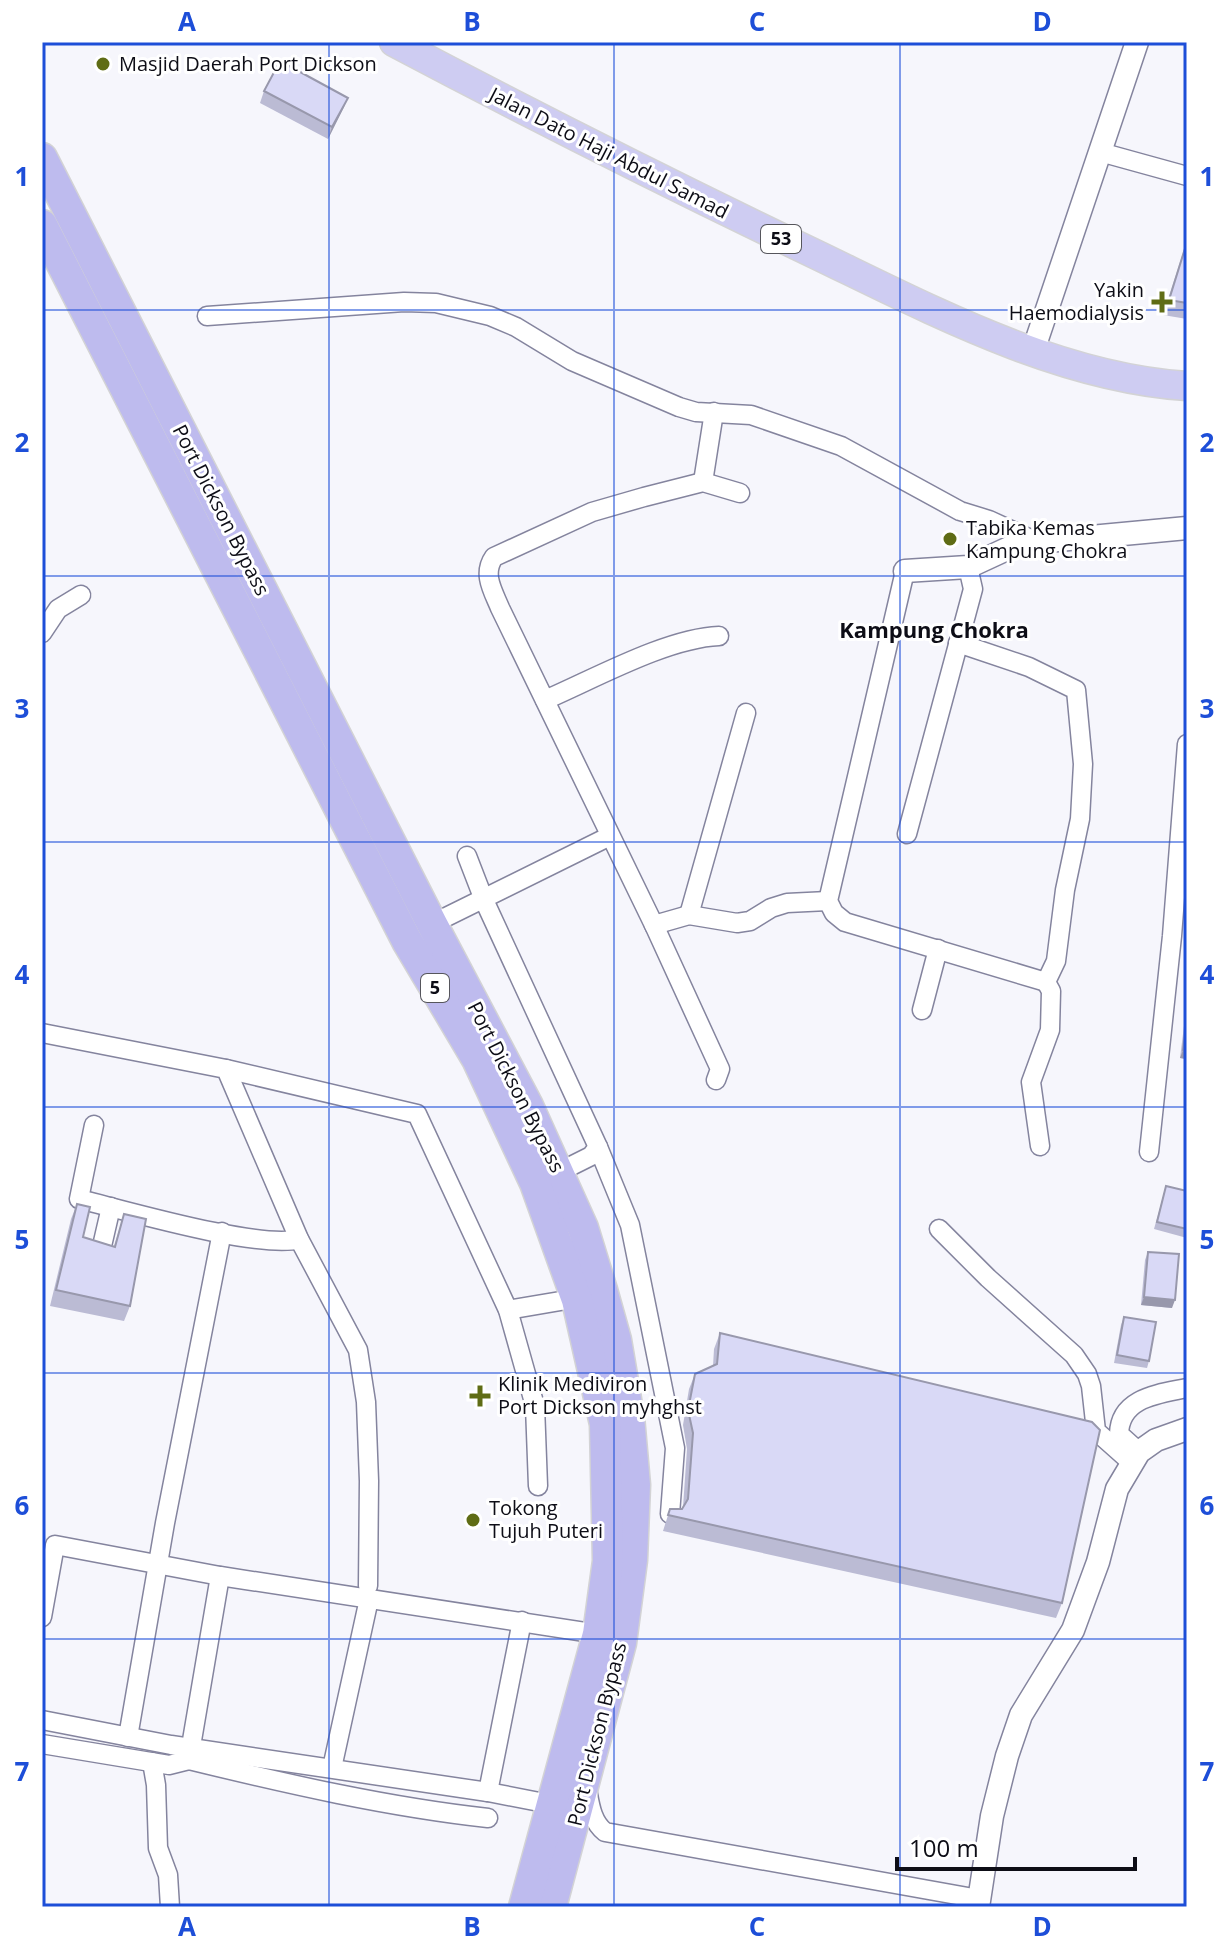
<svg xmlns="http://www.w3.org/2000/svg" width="1229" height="1949" font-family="'Open Sans',sans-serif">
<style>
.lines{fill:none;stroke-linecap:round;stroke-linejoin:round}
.minor-casing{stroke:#84849e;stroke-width:21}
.tertiary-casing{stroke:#84849e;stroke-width:25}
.primary-casing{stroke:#d3d3d5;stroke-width:31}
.trunk-casing{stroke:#d3d3d5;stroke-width:33}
.minor{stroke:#fff;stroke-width:18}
.tertiary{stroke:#fff;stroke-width:22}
.primary{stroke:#ceccf2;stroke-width:28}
.trunk{stroke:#bebbee;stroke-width:30}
.wall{fill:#bbbbd4}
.shaded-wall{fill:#9898ac}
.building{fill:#d9d9f6;stroke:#9898ac;stroke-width:2}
.grid{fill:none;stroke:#1d4ed8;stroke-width:2;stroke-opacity:0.55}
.poi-dot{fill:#5f6c15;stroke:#fff;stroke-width:3}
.labels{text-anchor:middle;stroke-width:6;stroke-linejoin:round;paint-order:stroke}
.shield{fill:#fff;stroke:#56565c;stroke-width:2}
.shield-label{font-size:18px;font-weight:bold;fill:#0d0d16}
.poi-label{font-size:20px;fill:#0d0d16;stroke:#fff;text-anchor:start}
.street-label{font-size:20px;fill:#0d0d16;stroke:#fff}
.neighbourhood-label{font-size:22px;font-weight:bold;fill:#0d0d16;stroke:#fff}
.neatline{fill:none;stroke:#1d4ed8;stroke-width:3}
.grid-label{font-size:26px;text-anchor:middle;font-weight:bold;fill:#1d4ed8}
</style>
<rect width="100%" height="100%" fill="#f6f6fc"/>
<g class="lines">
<defs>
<g id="minor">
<polyline points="1100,152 1187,176"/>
<polyline points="207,316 404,302 436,303 490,316 516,327 572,361 679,407 696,412 751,415 841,446 960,511 989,520 1037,542"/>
<polyline points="703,482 714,412"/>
<polyline points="905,571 828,901 834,913 845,922 1046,982"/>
<polyline points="42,633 58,609 81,595"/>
<polyline points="958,643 1029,667 1076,690 1083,764 1080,819 1065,890 1056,961 1046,982 1051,991 1050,1030 1031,1082 1040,1146"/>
<path d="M545,700C594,679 667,638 719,636"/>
<polyline points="907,834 973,589 968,567"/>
<polyline points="467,856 484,900 598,1147 630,1225 675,1448 670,1514"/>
<polyline points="689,915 746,713"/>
<polyline points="432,924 610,836"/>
<polyline points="654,925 689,915 737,923 750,921 771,908 787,903 828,901"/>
<polyline points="922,1010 938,949"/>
<polyline points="42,1033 226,1069 299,1239 358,1350 366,1402 369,1481 368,1586"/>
<polyline points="226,1069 417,1114 508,1310 535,1406 538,1486"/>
<path d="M716,1080L720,1069L654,925L500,608C493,591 482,574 494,557L592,512L644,497L703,482L740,493"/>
<path d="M94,1125L79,1199C124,1210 261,1250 299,1239"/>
<polyline points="1149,1152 1172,936 1187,744"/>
<polyline points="559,1172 591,1156 598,1147"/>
<polyline points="939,1229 988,1278 1074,1355 1087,1374 1091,1386 1096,1431 1132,1463"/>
<polyline points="102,1246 111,1207"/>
<polyline points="508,1310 584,1297"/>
<path d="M1139,1452L1119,1434C1120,1397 1159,1394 1187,1388"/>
<polyline points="42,1617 55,1545 220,1576 598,1634"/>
<polyline points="42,1720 171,1745 488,1792 560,1806"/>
<polyline points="128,1737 165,1523 222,1232"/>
<path d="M42,1744L169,1765L189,1760C287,1784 388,1807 488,1818"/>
<polyline points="189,1758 220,1576"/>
<polyline points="152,1762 156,1785 158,1848 168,1875 170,1907"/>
<polyline points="332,1768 369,1599"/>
<path d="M587,1789C590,1805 592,1822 605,1832L979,1899"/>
<polyline points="488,1792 522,1621"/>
</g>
<g id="tertiary">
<polyline points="1033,351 1137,42"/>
<polyline points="905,571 968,567 1009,548 1037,542 1187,528"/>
<polyline points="978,1907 992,1816 1007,1756 1021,1715 1073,1630 1098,1562 1117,1489 1139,1452 1156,1440 1187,1429"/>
</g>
<path id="primary" d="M394,42C534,116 675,187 817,255C931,310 1059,378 1187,386"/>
<g id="trunk">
<polyline points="42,158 432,924 528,1106 583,1228 602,1290 616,1340 629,1417 635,1485 632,1560 621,1643 551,1907"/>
<polyline points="42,225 407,941 477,1059 535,1183 577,1300 605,1424 608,1561 598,1634 524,1907"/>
</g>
</defs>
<!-- minor casing -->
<use href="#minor" class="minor-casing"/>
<!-- tertiary casing -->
<use href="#tertiary" class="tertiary-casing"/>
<!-- primary casing -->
<use href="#primary" class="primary-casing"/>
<!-- trunk casing -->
<use href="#trunk" class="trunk-casing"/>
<!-- minor -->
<use href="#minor" class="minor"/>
<!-- tertiary -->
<use href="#tertiary" class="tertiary"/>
<!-- primary -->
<use href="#primary" class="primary"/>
<!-- trunk -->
<use href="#trunk" class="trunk"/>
</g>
<!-- wall -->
<g class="wall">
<polygon points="264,91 348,98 343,109 328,139 260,103"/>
<polygon points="1187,240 1187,319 1163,315"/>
<polygon points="1187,1019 1187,1102 1184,1101 1186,1059 1180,1058 1184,1026"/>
<polygon points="1166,1186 1187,1191 1187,1238 1154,1229"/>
<polygon points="77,1204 83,1237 114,1246 124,1214 130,1306 124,1321 50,1306 71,1219"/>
<polygon points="1148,1252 1172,1308 1141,1305 1145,1260"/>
<polygon points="1124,1317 1149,1361 1147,1368 1114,1363 1121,1325"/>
<polygon points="720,1333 1062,1603 1056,1618 663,1531 670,1509 682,1509 683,1507 687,1449 683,1425 689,1389 695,1374 713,1366 714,1349"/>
</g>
<!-- shaded-wall -->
<g class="shaded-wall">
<polygon points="348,98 343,109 328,139 332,127"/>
<polygon points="1183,1050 1187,1051 1186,1059 1180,1058"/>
<polygon points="1144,1297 1175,1300 1172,1308 1141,1305"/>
</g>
<!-- building -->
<g class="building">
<polygon points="280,61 348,98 332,127 264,91"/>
<polygon points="1187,242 1187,303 1169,300"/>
<polygon points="1187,1019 1187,1051 1183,1050"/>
<polygon points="1166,1186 1187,1191 1187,1229 1157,1222"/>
<polygon points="77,1204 90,1207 83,1237 115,1247 124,1214 146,1219 130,1306 56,1290"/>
<polygon points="1148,1252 1179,1254 1175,1300 1144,1297"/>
<polygon points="1124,1317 1156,1322 1149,1361 1117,1355"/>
<polygon points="720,1333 1092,1422 1100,1430 1062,1603 668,1515 670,1509 682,1509 688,1499 693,1433 688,1410 695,1374 717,1364"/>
</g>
<!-- grid -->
<path class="grid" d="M329,42V1907M614,42V1907M900,42V1907M42,310H1187M42,576H1187M42,842H1187M42,1107H1187M42,1373H1187M42,1639H1187"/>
<!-- markers -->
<g class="poi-dot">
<circle cx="103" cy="64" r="8"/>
<path d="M1158 290h8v8h8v8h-8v8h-8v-8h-8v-8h8z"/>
<circle cx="950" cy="539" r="8"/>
<path d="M476 1384h8v8h8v8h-8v8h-8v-8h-8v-8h8z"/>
<circle cx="473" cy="1520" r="8"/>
</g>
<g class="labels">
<!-- shield labels -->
<g class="shield">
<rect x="761" y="225" width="40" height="28" rx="6"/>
<rect x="421" y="974" width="28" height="28" rx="6"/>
</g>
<g class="shield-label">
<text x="781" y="245">53</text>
<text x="435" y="994">5</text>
</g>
<!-- poi labels -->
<g class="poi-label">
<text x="119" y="71">Masjid Daerah Port Dickson</text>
<text x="1144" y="297" text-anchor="end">Yakin<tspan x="1144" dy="23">Haemodialysis</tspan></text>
<text x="966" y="535">Tabika Kemas<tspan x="966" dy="23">Kampung Chokra</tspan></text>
<text x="498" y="1391">Klinik Mediviron<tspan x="498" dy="23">Port Dickson myhghst</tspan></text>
<text x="489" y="1515">Tokong<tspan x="489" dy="23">Tujuh Puteri</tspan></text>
</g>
<!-- street labels -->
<g class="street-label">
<text transform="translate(609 153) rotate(27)" y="7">Jalan Dato Haji Abdul Samad</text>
<text transform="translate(221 510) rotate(63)" y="7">Port Dickson Bypass</text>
<text transform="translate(516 1087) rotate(63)" y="7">Port Dickson Bypass</text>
<text transform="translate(597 1734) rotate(-76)" y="7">Port Dickson Bypass</text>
</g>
<!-- neighbourhood labels -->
<g class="neighbourhood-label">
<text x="934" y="638">Kampung Chokra</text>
</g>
</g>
<!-- border -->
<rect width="1229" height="1949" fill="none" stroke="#ffffff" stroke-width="88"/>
<!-- scale -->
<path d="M897 1857v12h238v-12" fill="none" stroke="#0d0d16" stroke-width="4"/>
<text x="909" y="1857" font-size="24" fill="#0d0d16" stroke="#ffffff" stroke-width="6" paint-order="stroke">100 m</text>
<rect x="44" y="44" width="1141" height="1861" class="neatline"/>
<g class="grid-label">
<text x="187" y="31">A</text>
<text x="472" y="31">B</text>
<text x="757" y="31">C</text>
<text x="1042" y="31">D</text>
<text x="22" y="186">1</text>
<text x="1207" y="186">1</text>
<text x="22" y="452">2</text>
<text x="1207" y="452">2</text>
<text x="22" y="718">3</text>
<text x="1207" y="718">3</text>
<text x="22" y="984">4</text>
<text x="1207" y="984">4</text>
<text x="22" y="1249">5</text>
<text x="1207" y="1249">5</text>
<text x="22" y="1515">6</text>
<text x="1207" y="1515">6</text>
<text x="22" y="1781">7</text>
<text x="1207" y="1781">7</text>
<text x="187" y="1936">A</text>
<text x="472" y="1936">B</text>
<text x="757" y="1936">C</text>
<text x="1042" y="1936">D</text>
</g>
</svg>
